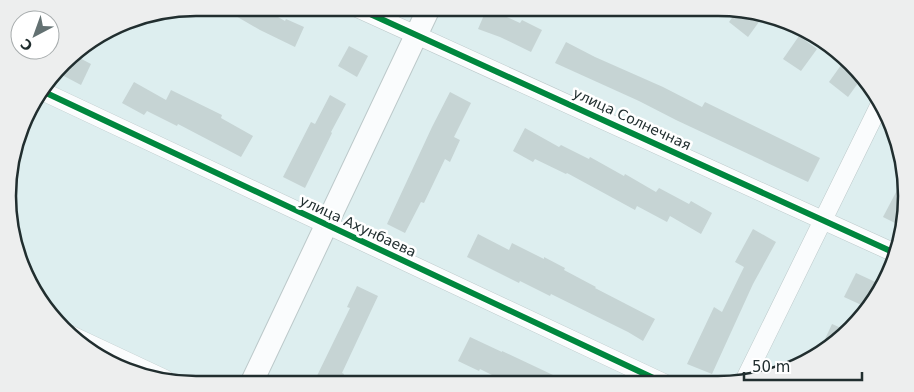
<svg xmlns="http://www.w3.org/2000/svg" width="914" height="392" font-family="'DejaVu Sans',sans-serif">
<style>
.building{fill:#c6d4d4}
.lines{fill:none;stroke-linecap:round;stroke-linejoin:round}
.minor-casing{stroke:#bcc9ca;stroke-width:19}
.tertiary-casing{stroke:#bcc9ca;stroke-width:24}
.minor{stroke:#fafcfd;stroke-width:18}
.tertiary{stroke:#fafcfd;stroke-width:22}
.cycleway-casing{stroke:#fff;stroke-width:9}
.cycleway{stroke:#00873e;stroke-width:6}
.labels{text-anchor:middle;stroke-width:5;stroke-linejoin:round;paint-order:stroke}
.street-label{font-size:14px;fill:#212e2f;stroke:#fff}
.rim{fill:none;stroke:#212e2f;stroke-width:2.5}
</style>
<rect width="100%" height="100%" fill="#ddeeef"/>
<!-- building -->
<g class="building">
<polygon points="222,8 262,8 285,21 286,19 304,27 295,47 260,30"/>
<polygon points="487,8 520,23 522,20 542,30 531,52 500,37 478,29"/>
<polygon points="737,11 764,15 748,37 729,22"/>
<polygon points="799,36 817,49 801,71 783,59"/>
<polygon points="566,42 595,57 663,87 702,107 705,102 820,158 808,182 676,120 639,101 555,63"/>
<polygon points="349,46 368,56 357,77 338,66"/>
<polygon points="72,54 91,64 81,85 60,74 66,62"/>
<polygon points="844,61 852,67 861,79 848,97 829,82"/>
<polygon points="134,82 166,100 171,90 222,115 221,118 253,136 241,157 178,124 177,126 147,111 144,115 122,103"/>
<polygon points="450,92 471,103 454,137 460,140 450,162 445,159 424,203 421,202 405,233 387,224 432,127"/>
<polygon points="330,95 346,104 331,132 332,133 305,188 283,177 311,122 315,124"/>
<polygon points="525,128 559,147 561,145 589,159 590,157 624,176 625,174 656,192 659,188 689,204 691,201 712,213 701,234 670,216 667,222 637,206 635,210 567,173 566,174 535,159 533,162 513,151"/>
<polygon points="904,177 906,184 901,226 883,217"/>
<polygon points="753,229 776,242 753,284 712,374 687,364 714,307 722,312 744,267 735,262"/>
<polygon points="478,234 509,250 512,243 544,259 544,257 565,268 564,270 596,287 595,288 655,319 643,341 628,332 551,294 550,296 520,281 519,283 467,257"/>
<polygon points="856,273 882,285 875,301 868,308 844,297"/>
<polygon points="357,286 378,296 342,373 344,374 340,384 313,384 350,308 347,307"/>
<polygon points="832,324 848,331 842,338 819,352"/>
<polygon points="470,337 502,352 502,351 570,383 510,384 480,369 479,371 458,361"/>
</g>
<g class="lines">
<defs>
<g id="minor">
<polyline points="357,8 897,254"/>
<polyline points="42,91 664,383"/>
<polyline points="69,334 165,379"/>
<polyline points="743,383 880,104"/>
</g>
<polyline id="tertiary" points="251,384 429,8"/>
</defs>
<!-- minor casing -->
<use href="#minor" class="minor-casing"/>
<!-- tertiary casing -->
<use href="#tertiary" class="tertiary-casing"/>
<!-- minor -->
<use href="#minor" class="minor"/>
<!-- tertiary -->
<use href="#tertiary" class="tertiary"/>
<defs>
<g id="cycleway">
<polyline points="357,8 897,254"/>
<polyline points="42,91 664,383"/>
</g>
</defs>
<!-- cycleway casing -->
<use href="#cycleway" class="cycleway-casing"/>
<!-- cycleway -->
<use href="#cycleway" class="cycleway"/>
</g>
<g class="labels">
<!-- street labels -->
<g class="street-label">
<text transform="translate(632 119) rotate(25)" y="5">улица Солнечная</text>
<text transform="translate(358 226) rotate(25)" y="5">улица Ахунбаева</text>
</g>
</g>
<!-- crop -->
<path d="M0 0H914V392H0ZM196 16H718A180 180 0 0 1 898 196V196A180 180 0 0 1 718 376H196A180 180 0 0 1 16 196V196A180 180 0 0 1 196 16Z" fill="#edeeee" fill-rule="evenodd"/>
<path class="rim" d="M196 16H718A180 180 0 0 1 898 196V196A180 180 0 0 1 718 376H196A180 180 0 0 1 16 196V196A180 180 0 0 1 196 16Z"/>
<!-- north arrow -->
<g transform="translate(35 35) rotate(221)"><circle r="24" fill="#ffffff" stroke="#a6abac"/>
<path d="M0-4L9 19L0 12L-9 19Z" fill="#637172"/>
<text y="-8" font-size="14" font-weight="bold" text-anchor="middle" fill="#212e2f">С</text>
</g>
<!-- scale -->
<path d="M744 372v8h118v-8" fill="none" stroke="#212e2f" stroke-width="2.5"/>
<text x="752" y="372" font-size="15" fill="#212e2f" stroke="#ffffff" stroke-width="4" paint-order="stroke">50 m</text>
</svg>
